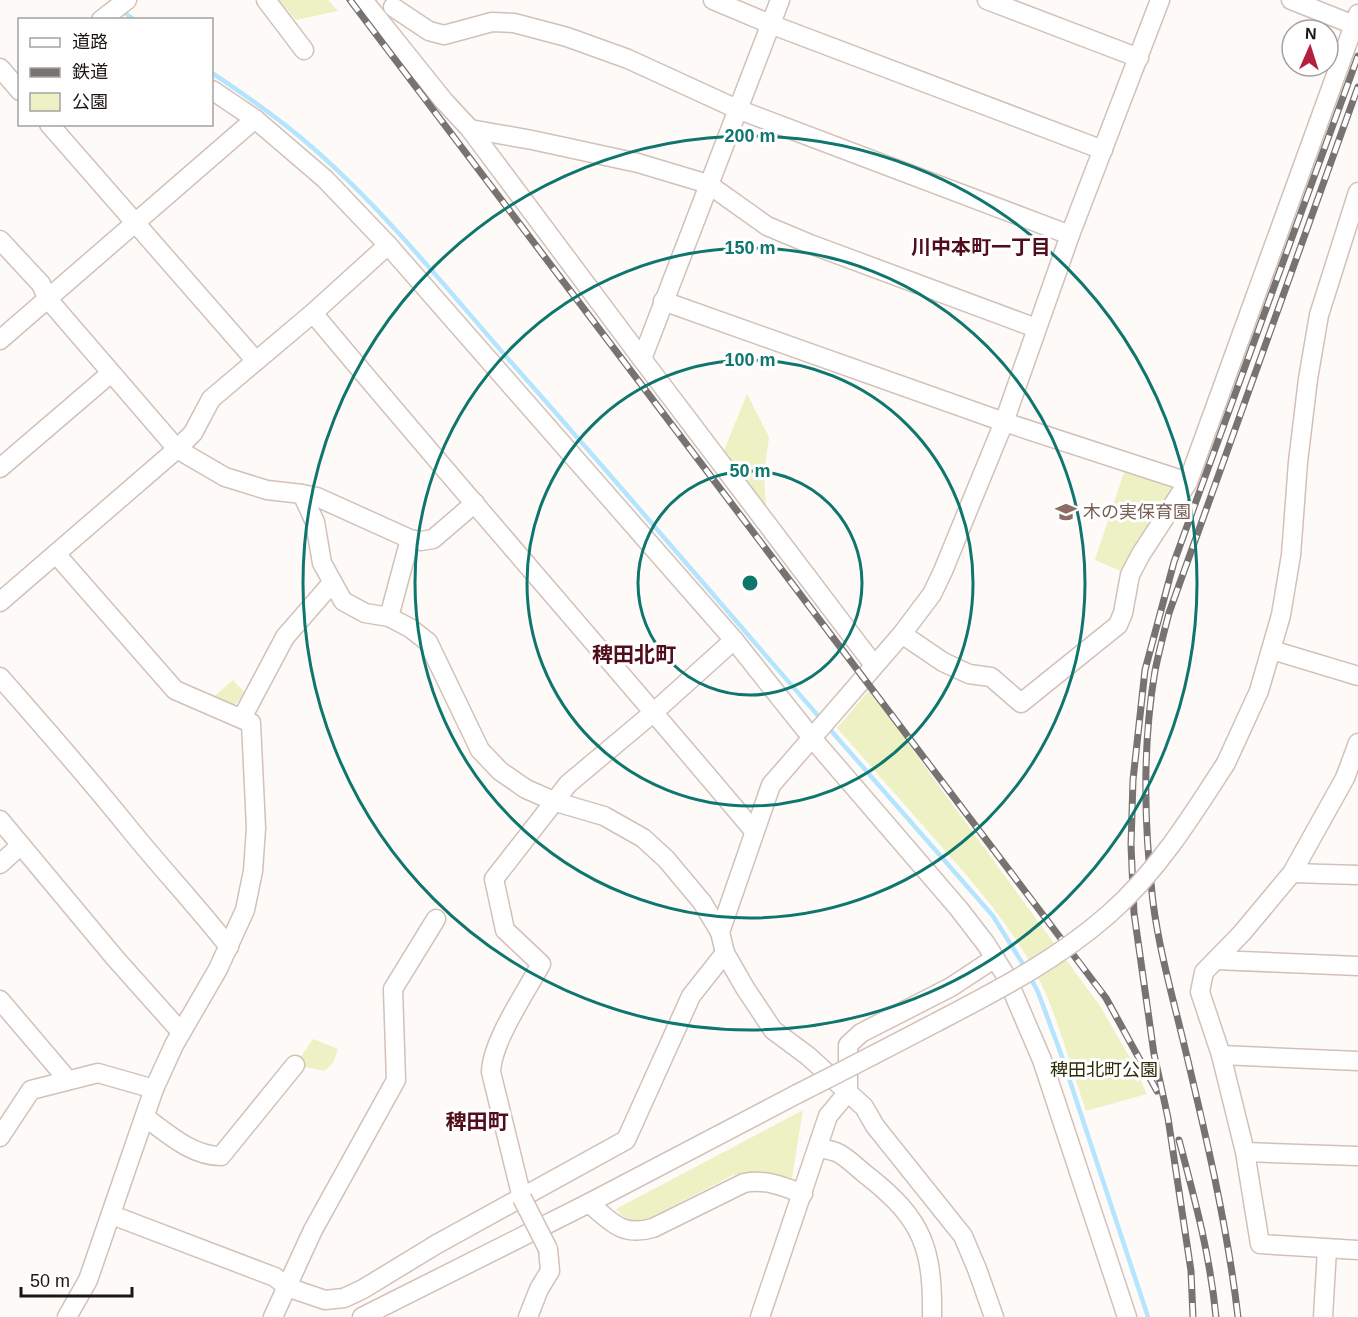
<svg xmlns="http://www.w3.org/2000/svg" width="1358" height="1317" font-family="Helvetica,'Noto Sans JP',sans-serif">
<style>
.green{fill:#edf1c4}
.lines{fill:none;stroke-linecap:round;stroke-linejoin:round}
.stream{stroke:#b4e5ff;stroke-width:4.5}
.minor-casing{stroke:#d2c1b8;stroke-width:21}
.minor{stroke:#fff;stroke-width:18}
.rail-casing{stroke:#777370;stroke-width:7}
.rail{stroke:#fff;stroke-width:4.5;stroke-dasharray:14;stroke-linecap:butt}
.minor-bridge-casing{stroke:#d2c1b8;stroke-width:21;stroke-linecap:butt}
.minor-bridge{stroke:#fff;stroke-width:18}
.ring{fill:none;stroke:#0f766e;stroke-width:3}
.labels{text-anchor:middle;stroke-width:6;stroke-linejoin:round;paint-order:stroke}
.education-label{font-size:18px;fill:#785e54;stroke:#fff;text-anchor:start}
.park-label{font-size:18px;fill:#2b2c07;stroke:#fff}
.neighbourhood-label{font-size:20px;font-weight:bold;fill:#520d1a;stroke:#fff}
.quarter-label{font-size:21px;font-weight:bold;fill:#520d1a;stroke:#fff}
.centre{fill:#0f766e;stroke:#fff;stroke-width:3}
.ring-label{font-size:18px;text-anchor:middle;font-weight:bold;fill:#0f766e;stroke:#fff;stroke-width:6;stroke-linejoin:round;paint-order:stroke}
</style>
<rect width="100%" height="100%" fill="#fefaf8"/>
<!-- green -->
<g class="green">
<polygon points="279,0 328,0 338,11 296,20"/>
<polygon points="747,394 769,437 764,476 767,523 720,460"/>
<polygon points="1127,463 1188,482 1130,575 1095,560"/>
<polygon points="233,680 245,693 231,709 210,700"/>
<path d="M871,688L920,760L1100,1006L1130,1058L1147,1094L1086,1111C1070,1065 1058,1016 1036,973C1009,923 972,881 934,838C902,802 870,765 837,728Z"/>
<polygon points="313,1039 338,1049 334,1061 325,1071 295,1065"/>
<polygon points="803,1110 792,1178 762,1172 733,1175 638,1224 621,1215 616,1209"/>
</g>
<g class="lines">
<!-- stream -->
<g class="stream">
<polyline points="122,11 135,20"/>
<path d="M212,73C247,96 281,120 313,148C385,211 447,289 510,361C615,479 717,600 821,719"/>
<polyline points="827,726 993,916 1026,969"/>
<polyline points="1030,977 1038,992 1061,1054 1148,1317"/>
</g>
<defs>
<g id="minor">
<polyline points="266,0 304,50"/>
<polyline points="363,0 444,101 470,129 642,359 874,665"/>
<polyline points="713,0 770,24 1103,150"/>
<polyline points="987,0 1139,58"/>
<polyline points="1291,0 1354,25"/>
<polyline points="393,7 429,31 444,35 492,22 514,23 567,37 628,59 737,109 1070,235"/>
<polyline points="101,20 127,0"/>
<polyline points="0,68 20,91"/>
<polyline points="212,90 255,119 325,179 388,245 734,640 812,738 959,909 986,944 1006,976 1042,1060 1127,1317"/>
<polyline points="49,124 256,361"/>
<polyline points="470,129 532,140 638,163 708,184 767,226 810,244 1036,328"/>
<polyline points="0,240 41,284 47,298 177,449 225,477 267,490 302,494 315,522 322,563 343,601 365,613 389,617 410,628 428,642 480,750 500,771 526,789 556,802 604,816 643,838 666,859 702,902 720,932 725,953 745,988 773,1030 808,1056 864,1107 875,1126 963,1236 977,1269 994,1317"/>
<polyline points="663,301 1004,422 1188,482"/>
<path d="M313,313C458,487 608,657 754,831"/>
<polyline points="0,340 255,119"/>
<polyline points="642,359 780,0"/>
<polyline points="0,468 111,373"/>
<polyline points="302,494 317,497 410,539 421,541 433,539 475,503"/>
<polyline points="56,554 175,690 251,723 256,828 253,871 245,910 218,969 174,1045 154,1089 88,1280 67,1317"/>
<polyline points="0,602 177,449 193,433 211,399 313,313 388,245"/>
<polyline points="389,617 410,539"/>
<polyline points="902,634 943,662 969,674 991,677 1021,703 1118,625 1123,613 1130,575 1141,554 1188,482 1358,14"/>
<polyline points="1272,650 1358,676"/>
<path d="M0,677C44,727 87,776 128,827C161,868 197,906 229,947"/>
<polyline points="242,718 285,637 332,583"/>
<polyline points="1358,743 1345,778 1292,873 1242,933 1204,972 1200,992 1221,1055 1245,1152 1260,1244 1358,1250"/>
<polyline points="1226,763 1259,691 1281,615 1291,555 1298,462 1308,379 1319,315 1358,192"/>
<polyline points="0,820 115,958 181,1032"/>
<polyline points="0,864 21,845"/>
<polyline points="1292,873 1358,875"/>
<polyline points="720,932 771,785 902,634 932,594 943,571 1004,422 1070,235 1160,0"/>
<polyline points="1216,960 1358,966"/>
<polyline points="0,1000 68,1080"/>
<polyline points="1221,1055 1358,1061"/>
<path d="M145,1117C168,1134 192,1156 221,1156L295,1065"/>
<polyline points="0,1137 31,1090 98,1073 154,1089"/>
<path d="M818,1148C824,1149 831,1150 836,1152C848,1157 859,1170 869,1177C923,1220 933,1249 932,1317"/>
<polyline points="1245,1152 1358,1156"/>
<path d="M522,1198L491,1072C492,1041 526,992 541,964L505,930L494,879L568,784L654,712L734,640"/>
<path d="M589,1203C611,1222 622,1237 653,1228L744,1183C766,1179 783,1186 803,1194"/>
<polyline points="112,1215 275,1277 287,1287 325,1300 344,1298 363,1289 437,1244 626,1140 691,996 725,953"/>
<polyline points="273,1317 313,1230 396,1080 393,989 436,919"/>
<polyline points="362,1317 589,1203 797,1094"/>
<polyline points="528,1317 539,1289 550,1271 548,1249"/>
<polyline points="760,1317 828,1116 848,1092 848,1045 861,1033 951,987 995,958"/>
<polyline points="1323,1317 1327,1249"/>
</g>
</defs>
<!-- minor casing -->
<use href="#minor" class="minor-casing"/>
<!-- minor -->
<use href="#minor" class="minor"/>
<defs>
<g id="rail">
<polyline points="350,0 1106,998 1157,1091"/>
<path d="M1179,1140C1195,1200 1210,1255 1216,1317"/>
<polyline points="1193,1317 1191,1271 1168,1118 1154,1054 1134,913 1131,845 1133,780 1145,670 1174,562 1358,56"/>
<path d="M1238,1317C1227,1223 1205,1132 1183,1040C1172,995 1159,949 1153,902C1144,826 1142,747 1155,671C1159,651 1164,632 1169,613L1358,87"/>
</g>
</defs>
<!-- rail casing -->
<use href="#rail" class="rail-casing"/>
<!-- rail -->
<use href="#rail" class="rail"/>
<defs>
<g id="minor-bridge">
<path d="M797,1094C843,1071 889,1047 935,1023C996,991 1057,960 1109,914C1157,872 1192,816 1226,763"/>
<polyline points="522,1198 548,1249"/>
</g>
</defs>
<!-- minor-bridge casing -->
<use href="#minor-bridge" class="minor-bridge-casing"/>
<!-- minor-bridge -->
<use href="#minor-bridge" class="minor-bridge"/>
</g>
<!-- distance rings -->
<g class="ring">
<circle cx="750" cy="583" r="112"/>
<circle cx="750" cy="583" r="223"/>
<circle cx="750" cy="583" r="335"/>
<circle cx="750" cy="583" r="447"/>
</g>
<!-- icons -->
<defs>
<symbol id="school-bare" viewBox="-9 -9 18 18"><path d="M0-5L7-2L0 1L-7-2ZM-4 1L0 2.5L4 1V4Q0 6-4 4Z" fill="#8d6e63" stroke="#fff" stroke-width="2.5" paint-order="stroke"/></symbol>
</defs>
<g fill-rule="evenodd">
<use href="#school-bare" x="1051" y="497" width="30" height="30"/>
</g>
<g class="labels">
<!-- education labels -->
<g class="education-label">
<text x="1083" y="518">木の実保育園</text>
</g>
<!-- park labels -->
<g class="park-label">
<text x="1104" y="1076">稗田北町公園</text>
</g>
<!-- neighbourhood labels -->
<g class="neighbourhood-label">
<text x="981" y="254">川中本町一丁目</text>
</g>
<!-- quarter labels -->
<g class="quarter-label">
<text x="634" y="662">稗田北町</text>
<text x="477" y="1129">稗田町</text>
</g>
</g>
<circle cx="750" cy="583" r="9" class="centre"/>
<g class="ring-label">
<text x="750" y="142">200 m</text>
<text x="750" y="254">150 m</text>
<text x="750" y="366">100 m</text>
<text x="750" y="477">50 m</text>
</g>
<!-- legend -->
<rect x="18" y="18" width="195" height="108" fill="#ffffff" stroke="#a4a2a0" stroke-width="1.5"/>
<rect x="30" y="38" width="30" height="9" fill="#ffffff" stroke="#a4a2a0" stroke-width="1.5"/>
<text x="72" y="48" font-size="18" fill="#1b1612">道路</text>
<rect x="30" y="68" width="30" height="9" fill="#777370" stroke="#a4a2a0" stroke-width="1.5"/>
<text x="72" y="78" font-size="18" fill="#1b1612">鉄道</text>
<rect x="30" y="93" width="30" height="18" fill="#edf1c4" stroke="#a4a2a0" stroke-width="1.5"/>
<text x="72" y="108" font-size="18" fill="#1b1612">公園</text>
<!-- north arrow -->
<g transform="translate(1310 48) rotate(3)"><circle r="28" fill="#ffffff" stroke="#a4a2a0" stroke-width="1.5"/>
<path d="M0-4.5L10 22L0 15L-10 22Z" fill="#b3213f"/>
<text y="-9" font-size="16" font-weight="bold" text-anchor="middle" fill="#1b1612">N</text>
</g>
<!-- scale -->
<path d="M21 1287v9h111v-9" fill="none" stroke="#1b1612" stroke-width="3"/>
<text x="30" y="1287" font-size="18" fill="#1b1612" stroke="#ffffff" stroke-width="4.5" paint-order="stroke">50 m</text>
</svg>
